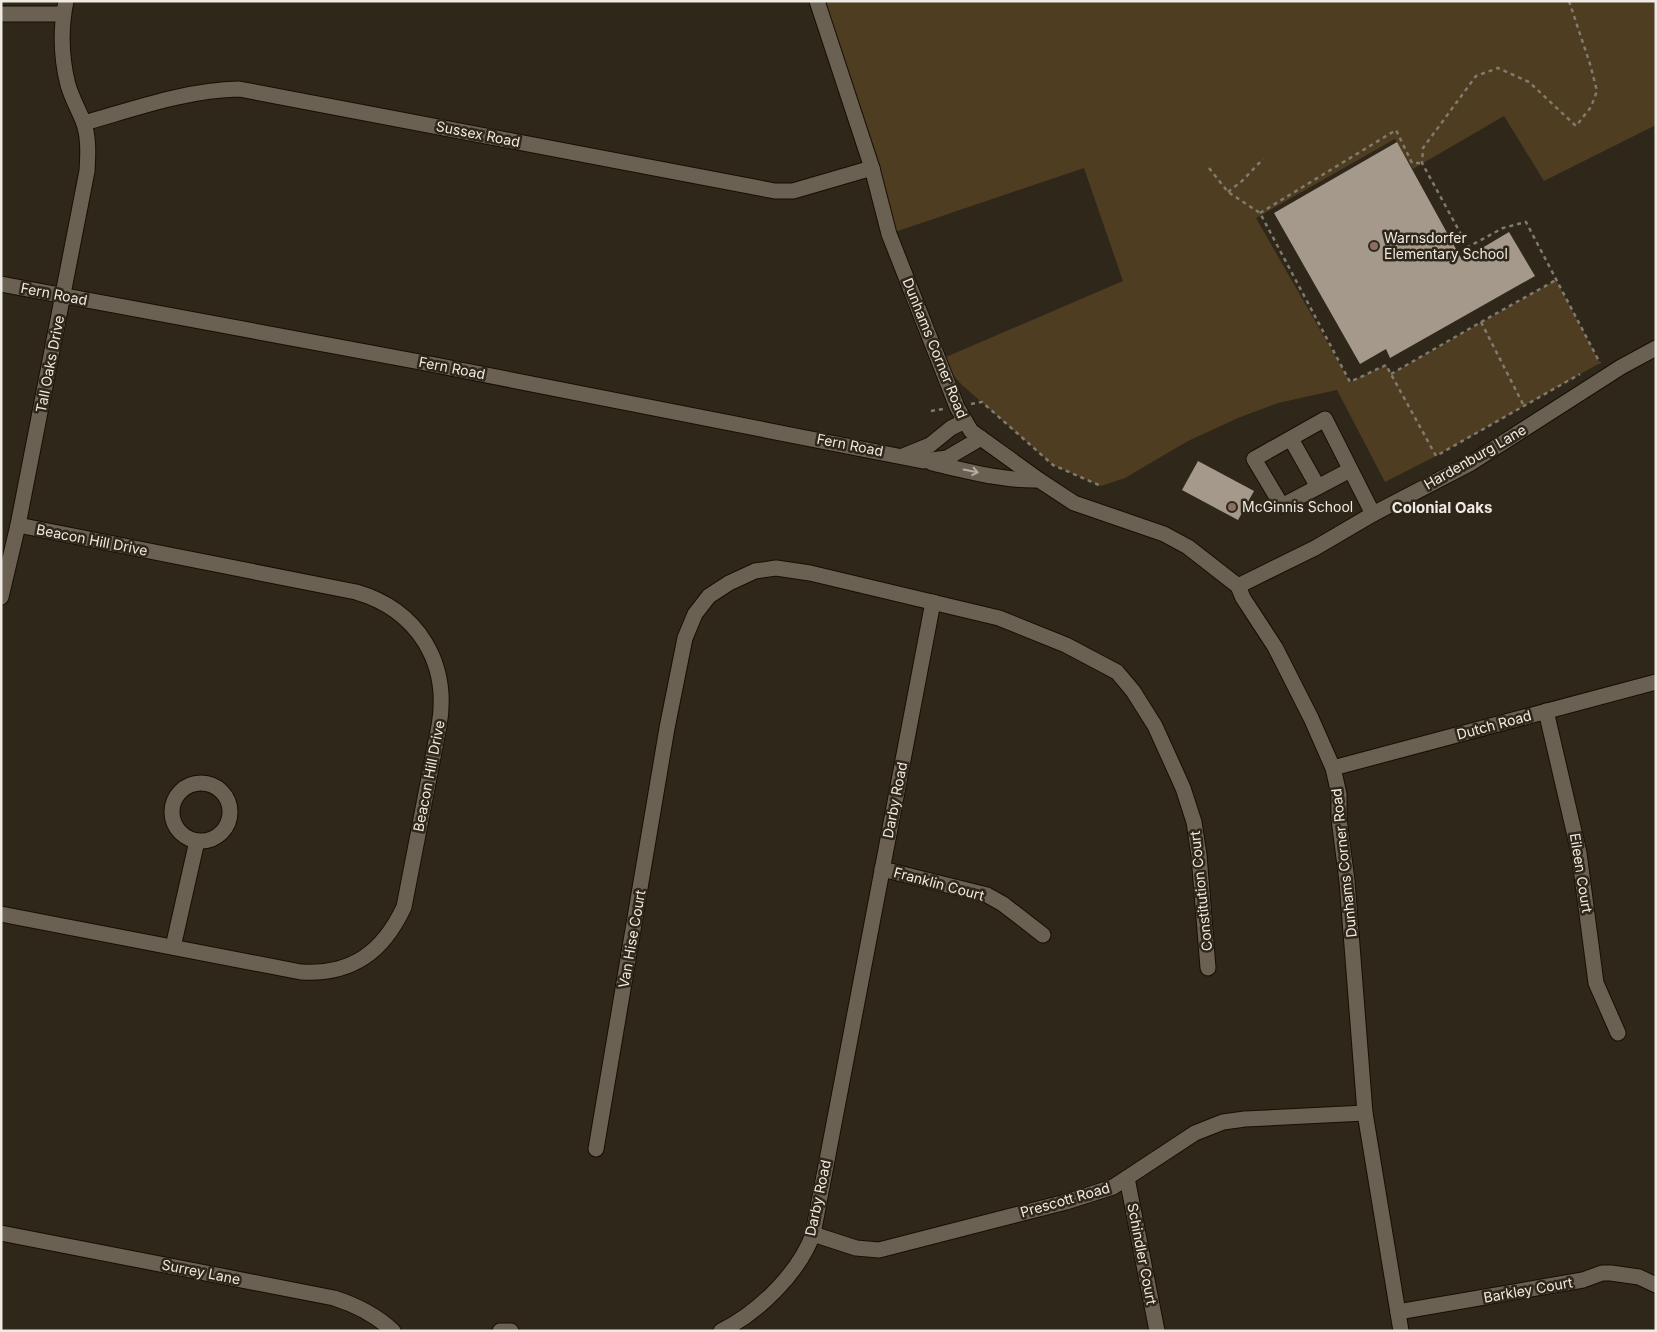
<svg xmlns="http://www.w3.org/2000/svg" width="1657" height="1332" font-family="Inter,sans-serif">
<style>
.green{fill:#4e3d21}
.building{fill:#a5998b}
.lines{fill:none;stroke-linecap:round;stroke-linejoin:round}
.minor-casing{stroke:#170f05;stroke-width:17}
.path{stroke:#807a6f;stroke-width:2.5;stroke-dasharray:4 4;stroke-linecap:butt}
.minor{stroke:#6a6153;stroke-width:15}
.oneway{stroke:#b3aca2}
.education-dot{fill:#8d6e63;stroke:#2f271a;stroke-width:2}
.labels{text-anchor:middle;stroke-width:5;stroke-linejoin:round;paint-order:stroke}
.street-label{font-size:14px;fill:#efeae2;stroke:#2f271a}
.poi-label{font-size:14px;fill:#efeae2;stroke:#2f271a;text-anchor:start}
.neighbourhood-label{font-size:15px;font-weight:bold;fill:#efeae2;stroke:#2f271a}
</style>
<rect width="100%" height="100%" fill="#2f271a"/>
<!-- green -->
<polygon class="green" points="817,1 1656,1 1656,125 1544,181 1504,116 1413,169 1395,139 1256,218 1350,382 1386,365 1391,374 1556,280 1600,363 1436,456 1385,482 1337,390 1278,403 1238,418 1188,441 1125,478 1101,486 1053,465 962,385 939,360 1123,281 1084,168 889,234"/>
<!-- building -->
<g class="building">
<polygon points="1397,142 1462,260 1509,232 1535,276 1390,358 1386,349 1360,364 1274,213"/>
<polygon points="1198,461 1254,491 1238,520 1182,490"/>
</g>
<g class="lines">
<defs>
<g id="minor">
<polyline points="817,1 872,168 889,234 957,407 971,431 1039,480 1074,503 1164,534 1188,547 1238,586 1243,598 1275,647 1311,718 1333,768 1339,794 1339,819 1347,881 1365,1113 1401,1331"/>
<polyline points="1,14 63,14"/>
<path d="M84,123C134,109 186,90 239,89L775,191H793L872,168"/>
<polyline points="1,284 420,362 923,461 947,458 981,438"/>
<polyline points="1291,439 1318,487"/>
<polyline points="903,456 930,445 951,428 965,421"/>
<path d="M932,463C967,471 1003,481 1039,480"/>
<polyline points="1350,470 1282,506 1254,459 1325,419 1373,514"/>
<polyline points="1238,586 1315,548 1373,514 1471,463 1621,367 1656,348"/>
<path d="M1,597L18,525L87,171C88,155 89,136 83,121C78,109 72,98 68,85C61,57 60,30 66,1"/>
<polyline points="1546,711 1579,853 1596,983 1618,1033"/>
<polyline points="1333,768 1656,682"/>
<circle cx="201" cy="812" r="29"/>
<polyline points="882,869 987,895 1003,904 1043,935"/>
<path d="M1,914L301,972C352,975 383,952 404,907L439,726C450,663 418,610 356,592L18,525"/>
<polyline points="173,947 197,841"/>
<polyline points="596,1149 667,728 685,638 695,614 709,596 729,583 755,571 776,568 810,573 999,618 1066,645 1117,672 1133,691 1155,726 1183,788 1194,822 1199,855 1208,968"/>
<polyline points="1127,1178 1157,1331"/>
<path d="M1,1233L334,1298C356,1305 376,1315 393,1331"/>
<polyline points="813,1234 856,1248 879,1250 1066,1202 1113,1187 1195,1133 1223,1122 1245,1119 1365,1113"/>
<polyline points="1398,1312 1583,1280 1602,1273 1611,1273 1639,1277 1656,1285"/>
<polyline points="500,1331 511,1331"/>
<path d="M721,1331C758,1313 799,1273 813,1234L933,602"/>
</g>
</defs>
<!-- minor casing -->
<use href="#minor" class="minor-casing"/>
<!-- path -->
<g class="path">
<polyline points="1569,1 1590,64 1597,91 1591,107 1576,126 1529,82 1498,68 1476,76 1423,148 1422,163 1468,247 1503,228 1526,222 1600,363"/>
<polyline points="1209,168 1228,192 1260,213 1350,382 1386,365 1436,456 1580,374"/>
<polyline points="1228,192 1242,181 1263,159"/>
<polyline points="1260,213 1396,130 1412,163 1422,163"/>
<polyline points="1481,322 1556,280"/>
<polyline points="1391,374 1481,322 1524,406"/>
<polyline points="971,404 982,402 1053,465 1101,486"/>
<polyline points="931,411 943,409"/>
</g>
<!-- minor -->
<use href="#minor" class="minor"/>
</g>
<!-- one-way arrows -->
<defs><path id="oneway-shaft" d="M-6 0H5M1.5-3L5.5 0L1.5 3" fill="none" stroke-width="1.6" stroke-linecap="round" stroke-linejoin="round" transform="scale(1.25)"/></defs>
<use class="oneway" href="#oneway-shaft" transform="translate(971 471) rotate(11)"/>
<!-- markers -->
<g class="education-dot">
<circle cx="1374" cy="246" r="5"/>
<circle cx="1232" cy="507" r="5"/>
</g>
<g class="labels">
<!-- street labels -->
<g class="street-label">
<text transform="translate(478 134) rotate(11)" y="5">Sussex Road</text>
<text transform="translate(54 294) rotate(11)" y="5">Fern Road</text>
<text transform="translate(935 348) rotate(68)" y="5">Dunhams Corner Road</text>
<text transform="translate(50 364) rotate(-79)" y="5">Tall Oaks Drive</text>
<text transform="translate(452 368) rotate(11)" y="5">Fern Road</text>
<text transform="translate(850 445) rotate(11)" y="5">Fern Road</text>
<text transform="translate(1475 457) rotate(-30)" y="5">Hardenburg Lane</text>
<text transform="translate(92 540) rotate(11)" y="5">Beacon Hill Drive</text>
<text transform="translate(1494 725) rotate(-15)" y="5">Dutch Road</text>
<text transform="translate(429 776) rotate(-79)" y="5">Beacon Hill Drive</text>
<text transform="translate(895 800) rotate(-79)" y="5">Darby Road</text>
<text transform="translate(1344 863) rotate(-96)" y="5">Dunhams Corner Road</text>
<text transform="translate(1581 873) rotate(81)" y="5">Eileen Court</text>
<text transform="translate(939 884) rotate(15)" y="5">Franklin Court</text>
<text transform="translate(1201 891) rotate(-96)" y="5">Constitution Court</text>
<text transform="translate(632 939) rotate(-80)" y="5">Van Hise Court</text>
<text transform="translate(818 1198) rotate(-78)" y="5">Darby Road</text>
<text transform="translate(1065 1200) rotate(-16)" y="5">Prescott Road</text>
<text transform="translate(1142 1254) rotate(79)" y="5">Schindler Court</text>
<text transform="translate(201 1272) rotate(11)" y="5">Surrey Lane</text>
<text transform="translate(1528 1290) rotate(-10)" y="5">Barkley Court</text>
</g>
<!-- poi labels -->
<g class="poi-label">
<text x="1384" y="243">Warnsdorfer<tspan x="1384" dy="16">Elementary School</tspan></text>
<text x="1242" y="512">McGinnis School</text>
</g>
<!-- neighbourhood labels -->
<g class="neighbourhood-label">
<text x="1442" y="513">Colonial Oaks</text>
</g>
</g>
<!-- border -->
<rect width="1657" height="1332" fill="none" stroke="#efeae2" stroke-width="5"/>
</svg>
